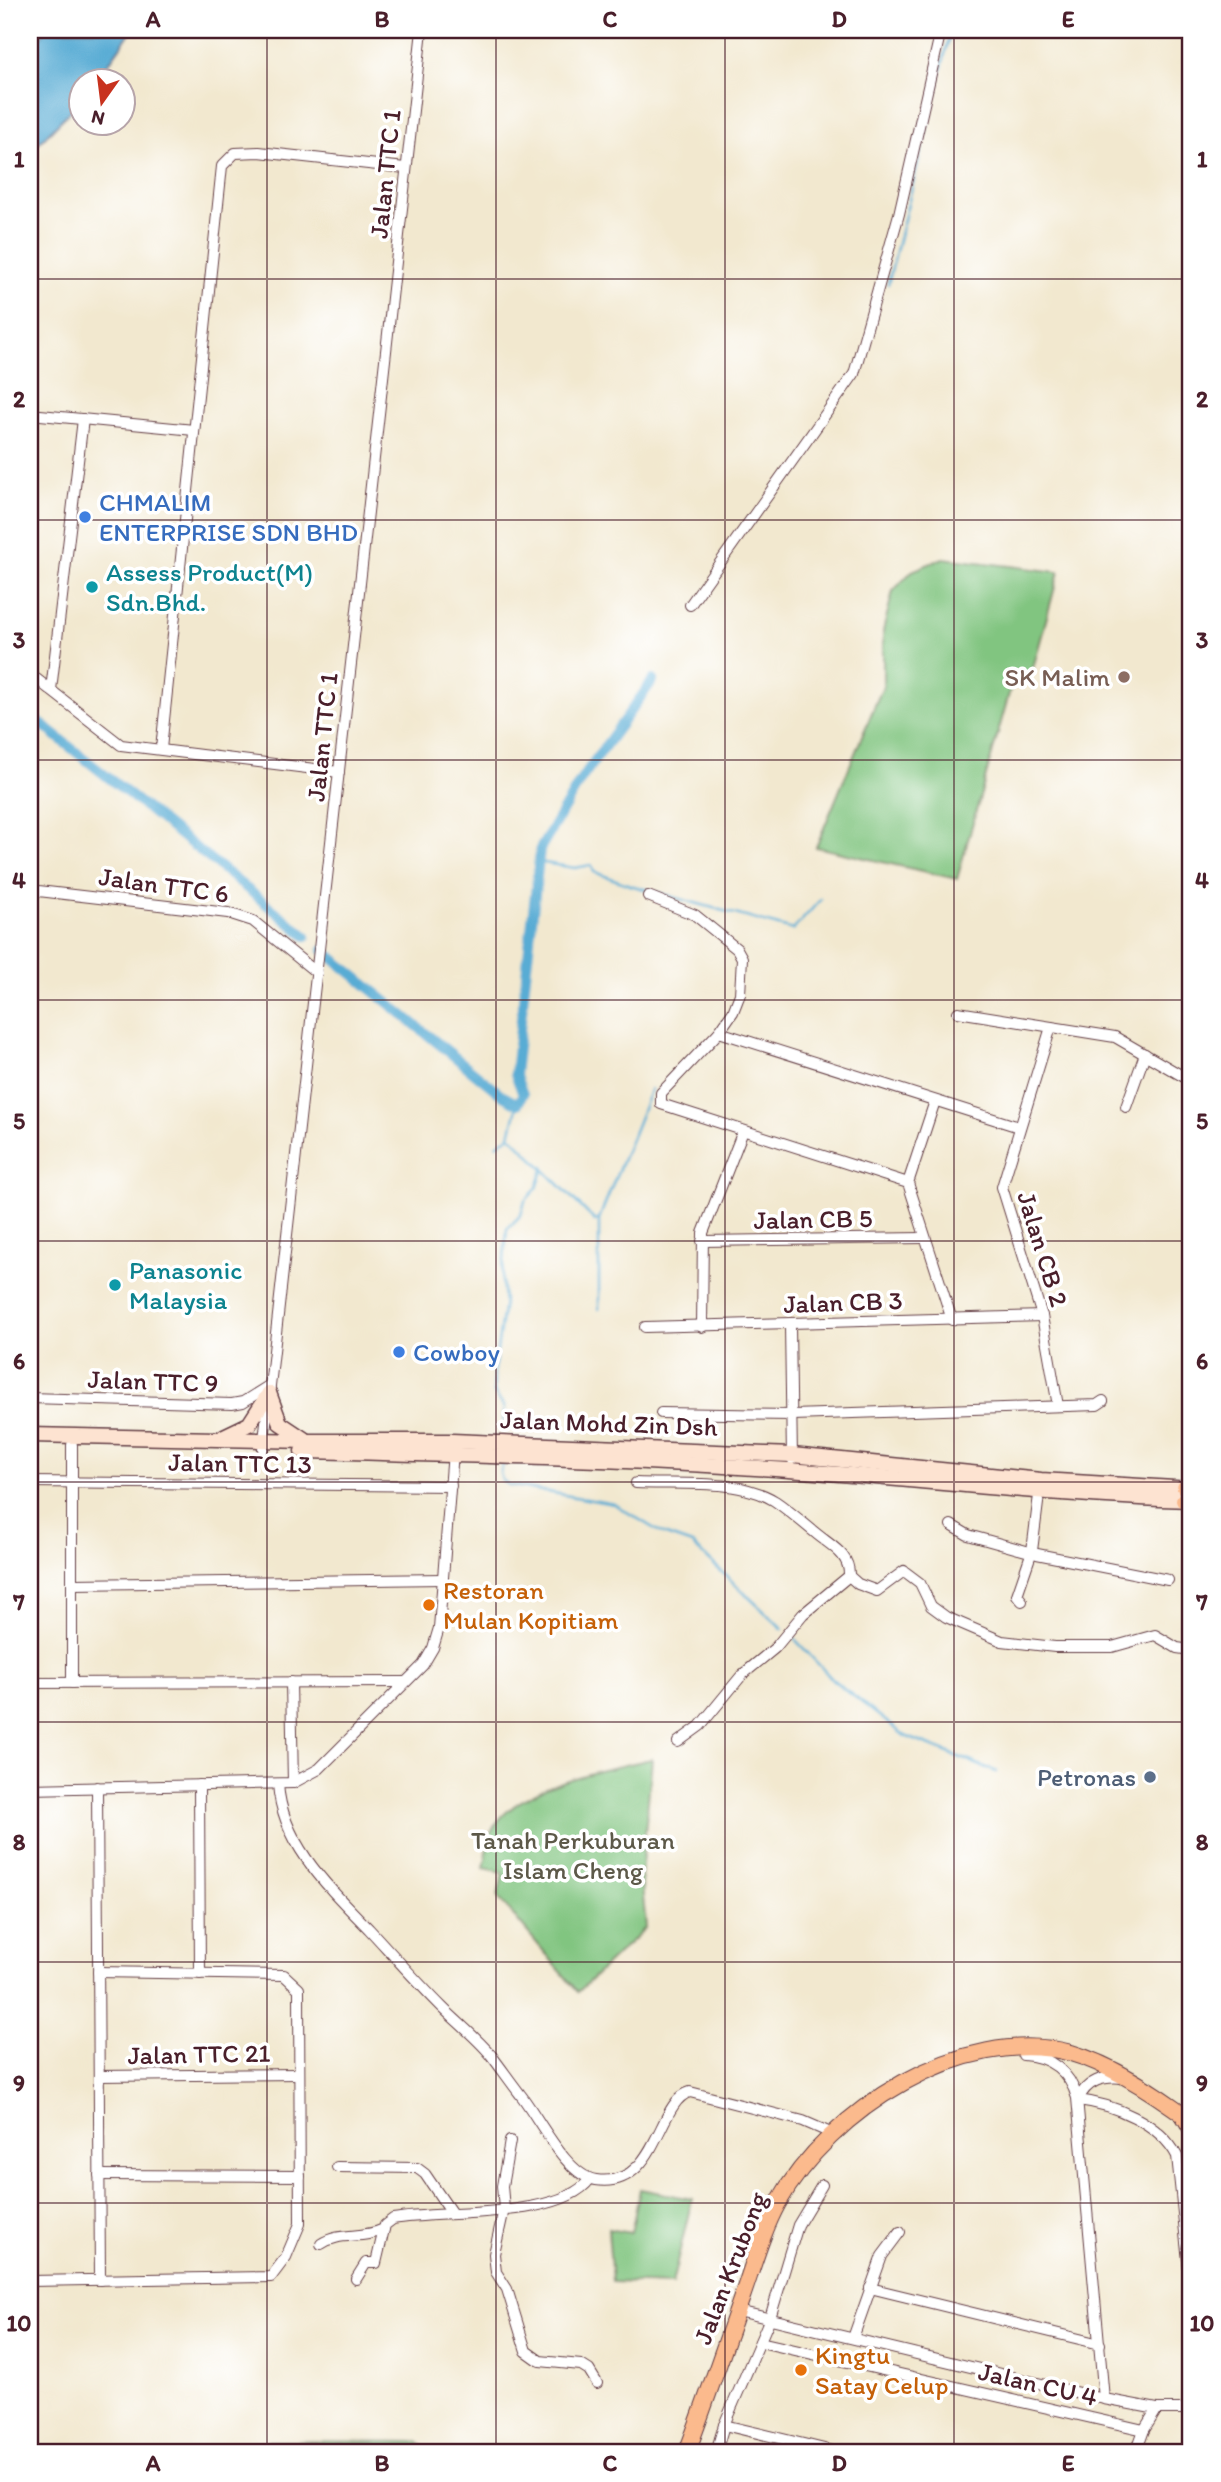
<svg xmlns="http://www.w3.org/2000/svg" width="1221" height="2482" font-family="Itim,sans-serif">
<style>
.green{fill:#81c580;stroke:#667256;stroke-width:2}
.water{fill:#59acd4;stroke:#526680;stroke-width:2}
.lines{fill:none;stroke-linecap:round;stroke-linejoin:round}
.stream{stroke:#59acd4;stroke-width:2.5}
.canal{stroke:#59acd4;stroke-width:10}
.minor-casing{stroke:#633d44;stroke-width:12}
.secondary-casing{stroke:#633d44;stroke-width:17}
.primary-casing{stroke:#633d44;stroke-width:18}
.trunk-casing{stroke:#633d44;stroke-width:18}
.minor{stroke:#fff;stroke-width:10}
.secondary{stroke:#fde3d1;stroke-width:14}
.primary{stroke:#fbba8d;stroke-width:16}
.trunk{stroke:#fbba8d;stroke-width:16}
.grid{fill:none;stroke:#4a1f2b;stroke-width:2;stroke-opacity:0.55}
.shop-dot{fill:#3f7fe0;stroke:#fff;stroke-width:2.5}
.culture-dot{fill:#0f9aa8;stroke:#fff;stroke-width:2.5}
.education-dot{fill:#8d6e63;stroke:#fff;stroke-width:2.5}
.food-dot{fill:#e8710a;stroke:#fff;stroke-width:2.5}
.service-dot{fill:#5c6f8a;stroke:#fff;stroke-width:2.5}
.labels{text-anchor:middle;stroke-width:7;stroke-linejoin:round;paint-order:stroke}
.street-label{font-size:26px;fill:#4a1f2b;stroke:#fff}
.shop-label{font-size:26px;fill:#366cbe;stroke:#fff;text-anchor:start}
.culture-label{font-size:26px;fill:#0d838f;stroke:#fff;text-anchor:start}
.education-label{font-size:26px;fill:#785e54;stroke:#fff;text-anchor:end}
.food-label{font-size:26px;fill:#c56008;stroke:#fff;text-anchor:start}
.service-label{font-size:26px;fill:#4e5e75;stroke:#fff;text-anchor:end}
.park-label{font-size:26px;fill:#5d5949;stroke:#fff}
.neatline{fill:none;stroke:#4a1f2b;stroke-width:2.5}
.grid-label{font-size:23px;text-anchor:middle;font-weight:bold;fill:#4a1f2b}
</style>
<rect width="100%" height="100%" fill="#fff"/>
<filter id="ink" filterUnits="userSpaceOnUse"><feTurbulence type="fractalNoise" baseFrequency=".0143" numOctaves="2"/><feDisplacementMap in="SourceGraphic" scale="14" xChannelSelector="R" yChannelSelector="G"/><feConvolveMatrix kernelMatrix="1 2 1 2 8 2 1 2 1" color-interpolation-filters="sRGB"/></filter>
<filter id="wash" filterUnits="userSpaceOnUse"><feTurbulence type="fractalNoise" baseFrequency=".00686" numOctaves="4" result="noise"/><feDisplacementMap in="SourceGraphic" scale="28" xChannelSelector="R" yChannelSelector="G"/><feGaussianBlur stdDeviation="1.57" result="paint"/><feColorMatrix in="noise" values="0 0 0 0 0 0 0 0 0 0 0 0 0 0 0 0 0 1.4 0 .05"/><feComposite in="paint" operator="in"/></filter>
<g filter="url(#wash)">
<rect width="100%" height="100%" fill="#f2e8cf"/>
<!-- green -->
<g class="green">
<polygon points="943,558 1059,572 1032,672 1014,676 957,879 816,847 883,686 883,631 893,591 912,571"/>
<path d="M652,1759L641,1875L646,1927L578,1992L498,1897L503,1872L484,1868C487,1856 487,1841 492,1831C514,1785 607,1769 652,1759Z"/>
<polygon points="640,2189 692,2199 672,2284 612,2282 608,2229 631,2233"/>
<polygon points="268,2441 418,2442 434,2452 268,2452"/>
</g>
<!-- water -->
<polygon class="water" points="46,30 132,30 97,80 80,80 80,101 30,152 30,48"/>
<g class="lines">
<!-- stream -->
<g class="stream">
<polyline points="888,284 951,30"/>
<polyline points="538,862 575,868 591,865 594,872 630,885 793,930 821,899"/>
<polyline points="518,1104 510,1135 595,1221 599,1219 651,1089"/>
<polyline points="497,1145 510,1135"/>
<polyline points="599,1309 599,1219"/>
<polyline points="504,1429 504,1407 494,1392 494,1371 504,1302 502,1279 507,1229 521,1215 525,1201 537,1188 544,1167"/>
<polyline points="503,1465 500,1473 502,1480 509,1485 614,1504 663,1534 692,1544 783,1629"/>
<polyline points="792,1636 833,1680 905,1736 997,1772"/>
</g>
<!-- canal -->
<g class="canal">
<polyline points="30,715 306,936"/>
<polyline points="323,950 503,1096 518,1104 523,1094 515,1074 540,849 582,778 653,680"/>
</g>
</g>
</g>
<g filter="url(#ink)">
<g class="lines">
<defs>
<g id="minor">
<polyline points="30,414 194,430"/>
<polyline points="690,605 854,374 899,214 941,30"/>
<polyline points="30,674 121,745 339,772"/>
<polyline points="51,690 83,419"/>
<polyline points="161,749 222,166 235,153 259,152 405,168"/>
<polyline points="30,890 228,913 253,921 317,973"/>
<polyline points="648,896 695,915 737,949 742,958 740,994 733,1012 719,1032 661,1093 661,1104 908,1183"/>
<polyline points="958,1012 1115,1037 1191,1081"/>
<polyline points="1051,1027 1002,1187 1042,1316 1058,1406"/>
<polyline points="719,1032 1019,1127"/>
<polyline points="935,1101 908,1183 952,1320"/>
<polyline points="1126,1107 1145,1054"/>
<polyline points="702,1241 924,1238"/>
<polyline points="790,1325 792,1459"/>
<polyline points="645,1327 1042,1316"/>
<polyline points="702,1327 703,1233 743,1131"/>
<polyline points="30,1398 232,1404 243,1402 270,1385"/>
<polyline points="661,1413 793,1415 1097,1405 1103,1401"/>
<polyline points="72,1445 72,1683"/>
<polyline points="263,1449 422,30"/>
<polyline points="30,1482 451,1486"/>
<path d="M636,1483C678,1485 738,1478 775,1501C790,1511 804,1524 818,1535C833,1547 850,1555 849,1576L803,1614L775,1648L742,1675L700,1726L678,1742"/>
<polyline points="951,1525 968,1535 1037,1554 1168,1580"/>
<polyline points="849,1576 858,1584 877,1591 904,1571 920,1583 931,1606 946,1617 1002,1641 1055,1647 1112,1647 1155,1635 1177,1648 1191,1650"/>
<polyline points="72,1584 443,1579"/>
<polyline points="1022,1601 1017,1595 1032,1551 1040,1487"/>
<polyline points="291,1682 293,1783"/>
<polyline points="30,1683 404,1682"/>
<path d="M278,1784C282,1844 329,1888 369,1929C393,1955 417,1982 442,2007C458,2023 477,2038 491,2055C501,2068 510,2081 520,2094C538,2116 566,2176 596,2180C658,2189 657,2101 690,2092L803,2121L833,2134"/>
<polyline points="199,1785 200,1974"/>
<polyline points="97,1787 100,2280"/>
<polyline points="30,1789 293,1783 319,1769 423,1665 433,1648 439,1628 453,1452"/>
<path d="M1023,2055C1050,2056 1070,2072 1077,2098L1104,2399"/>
<polyline points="99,2076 299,2074"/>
<path d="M1078,2100C1113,2104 1160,2123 1177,2156L1191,2290"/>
<path d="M1078,2100C1087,2080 1103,2076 1123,2078"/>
<polyline points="510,2141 502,2186 504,2209 494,2254 496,2272 507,2289 526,2351 540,2361 581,2365 589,2370 597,2383"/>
<polyline points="337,2167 417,2168 425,2174 451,2212"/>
<polyline points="99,2175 300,2176"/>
<path d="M321,2244C340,2231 361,2240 384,2229"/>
<path d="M356,2279L366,2263H376L385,2225L393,2219C444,2210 560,2220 590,2179"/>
<polyline points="30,2281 271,2277 286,2257 300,2224 299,1989 284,1975 98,1972"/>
<polyline points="870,2288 1100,2344"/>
<polyline points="738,2311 1104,2399 1157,2409 1191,2409"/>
<polyline points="853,2338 882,2256 900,2232"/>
<polyline points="760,2342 1144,2430"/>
<polyline points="724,2425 837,2452"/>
<polyline points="716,2452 724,2425 770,2318 798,2225 822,2185"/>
<polyline points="1136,2452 1144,2430 1157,2409"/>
</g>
<g id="secondary">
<polyline points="269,1393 280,1423 304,1439"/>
<polyline points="30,1435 309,1441 452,1441 792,1455 1041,1480 1191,1489"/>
<polyline points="224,1436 249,1424 269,1393"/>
<path d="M302,1451C464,1455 627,1459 789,1470C924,1480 1057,1496 1191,1500"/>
</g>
<path id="primary" d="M687,2452C706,2401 724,2349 742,2297C753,2266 762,2232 778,2203C829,2111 963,2024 1071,2053C1113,2065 1156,2094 1191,2120"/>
<g id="trunk">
<polyline points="1185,1488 1191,1487"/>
<polyline points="1184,1500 1191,1502"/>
<polyline points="1182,2113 1191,2128"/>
</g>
</defs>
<!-- minor casing -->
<use href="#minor" class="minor-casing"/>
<!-- secondary casing -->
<use href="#secondary" class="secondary-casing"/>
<!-- primary casing -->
<use href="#primary" class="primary-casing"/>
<!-- trunk casing -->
<use href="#trunk" class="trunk-casing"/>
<!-- minor -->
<use href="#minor" class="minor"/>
<!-- secondary -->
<use href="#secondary" class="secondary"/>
<!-- primary -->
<use href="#primary" class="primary"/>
<!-- trunk -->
<use href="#trunk" class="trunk"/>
</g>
</g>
<!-- grid -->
<path class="grid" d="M267,30V2452M496,30V2452M725,30V2452M954,30V2452M30,279H1191M30,520H1191M30,760H1191M30,1000H1191M30,1241H1191M30,1482H1191M30,1722H1191M30,1962H1191M30,2203H1191"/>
<!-- markers -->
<g class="shop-dot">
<circle cx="85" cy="517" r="7"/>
<circle cx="399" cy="1352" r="7"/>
</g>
<g class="culture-dot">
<circle cx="92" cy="587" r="7"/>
<circle cx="115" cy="1285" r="7"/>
</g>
<circle class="education-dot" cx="1124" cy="677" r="7"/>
<g class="food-dot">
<circle cx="429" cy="1605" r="7"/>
<circle cx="801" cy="2370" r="7"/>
</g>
<circle class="service-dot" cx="1150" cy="1777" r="7"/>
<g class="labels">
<!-- street labels -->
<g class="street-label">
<text transform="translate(385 174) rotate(-84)" y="9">Jalan TTC 1</text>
<text transform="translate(322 737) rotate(-84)" y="9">Jalan TTC 1</text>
<text transform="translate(164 885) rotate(8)" y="9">Jalan TTC 6</text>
<text transform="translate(813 1219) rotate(-1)" y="9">Jalan CB 5</text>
<text transform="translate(1043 1249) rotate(73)" y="9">Jalan CB 2</text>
<text transform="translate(843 1302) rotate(-2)" y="9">Jalan CB 3</text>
<text transform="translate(153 1381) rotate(2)" y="9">Jalan TTC 9</text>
<text transform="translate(609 1423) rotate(2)" y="9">Jalan Mohd Zin Dsh</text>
<text transform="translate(240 1463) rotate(1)" y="9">Jalan TTC 13</text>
<text transform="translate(199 2054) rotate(-1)" y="9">Jalan TTC 21</text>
<text transform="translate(730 2268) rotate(-69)" y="9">Jalan Krubong</text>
<text transform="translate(1038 2384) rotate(13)" y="9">Jalan CU 4</text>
</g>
<!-- shop labels -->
<g class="shop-label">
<text x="99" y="511">CHMALIM<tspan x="99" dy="30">ENTERPRISE SDN BHD</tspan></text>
<text x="413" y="1361">Cowboy</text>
</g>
<!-- culture labels -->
<g class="culture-label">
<text x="106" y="581">Assess Product(M)<tspan x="106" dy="30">Sdn.Bhd.</tspan></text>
<text x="129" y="1279">Panasonic<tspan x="129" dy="30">Malaysia</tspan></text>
</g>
<!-- education labels -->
<g class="education-label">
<text x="1110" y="686">SK Malim</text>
</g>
<!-- food labels -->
<g class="food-label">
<text x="443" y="1599">Restoran<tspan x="443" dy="30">Mulan Kopitiam</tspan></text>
<text x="815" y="2364">Kingtu<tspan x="815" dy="30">Satay Celup</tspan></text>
</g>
<!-- service labels -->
<g class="service-label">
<text x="1136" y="1786">Petronas</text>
</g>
<!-- park labels -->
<g class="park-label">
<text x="573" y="1849">Tanah Perkuburan<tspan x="573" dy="30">Islam Cheng</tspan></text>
</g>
</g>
<!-- margin -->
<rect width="1221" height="2482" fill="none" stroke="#fff" stroke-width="77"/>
<!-- north arrow -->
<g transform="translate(102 102) rotate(194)"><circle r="33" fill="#ffffff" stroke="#b7a5aa" stroke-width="2"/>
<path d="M0-5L12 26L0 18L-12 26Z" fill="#c8321e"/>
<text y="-10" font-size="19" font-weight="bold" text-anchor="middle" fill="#4a1f2b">N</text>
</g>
<rect x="38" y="38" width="1144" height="2406" class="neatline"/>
<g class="grid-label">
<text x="153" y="27">A</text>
<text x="382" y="27">B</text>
<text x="610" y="27">C</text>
<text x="839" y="27">D</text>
<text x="1068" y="27">E</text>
<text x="19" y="167">1</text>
<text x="1202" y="167">1</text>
<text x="19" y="407">2</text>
<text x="1202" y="407">2</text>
<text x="19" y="648">3</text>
<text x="1202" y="648">3</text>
<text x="19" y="888">4</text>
<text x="1202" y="888">4</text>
<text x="19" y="1129">5</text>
<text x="1202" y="1129">5</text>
<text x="19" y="1369">6</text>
<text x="1202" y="1369">6</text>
<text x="19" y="1610">7</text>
<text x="1202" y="1610">7</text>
<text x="19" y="1850">8</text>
<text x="1202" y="1850">8</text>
<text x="19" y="2091">9</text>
<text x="1202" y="2091">9</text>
<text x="19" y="2331">10</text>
<text x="1202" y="2331">10</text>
<text x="153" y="2471">A</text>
<text x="382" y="2471">B</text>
<text x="610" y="2471">C</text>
<text x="839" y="2471">D</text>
<text x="1068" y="2471">E</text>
</g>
</svg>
